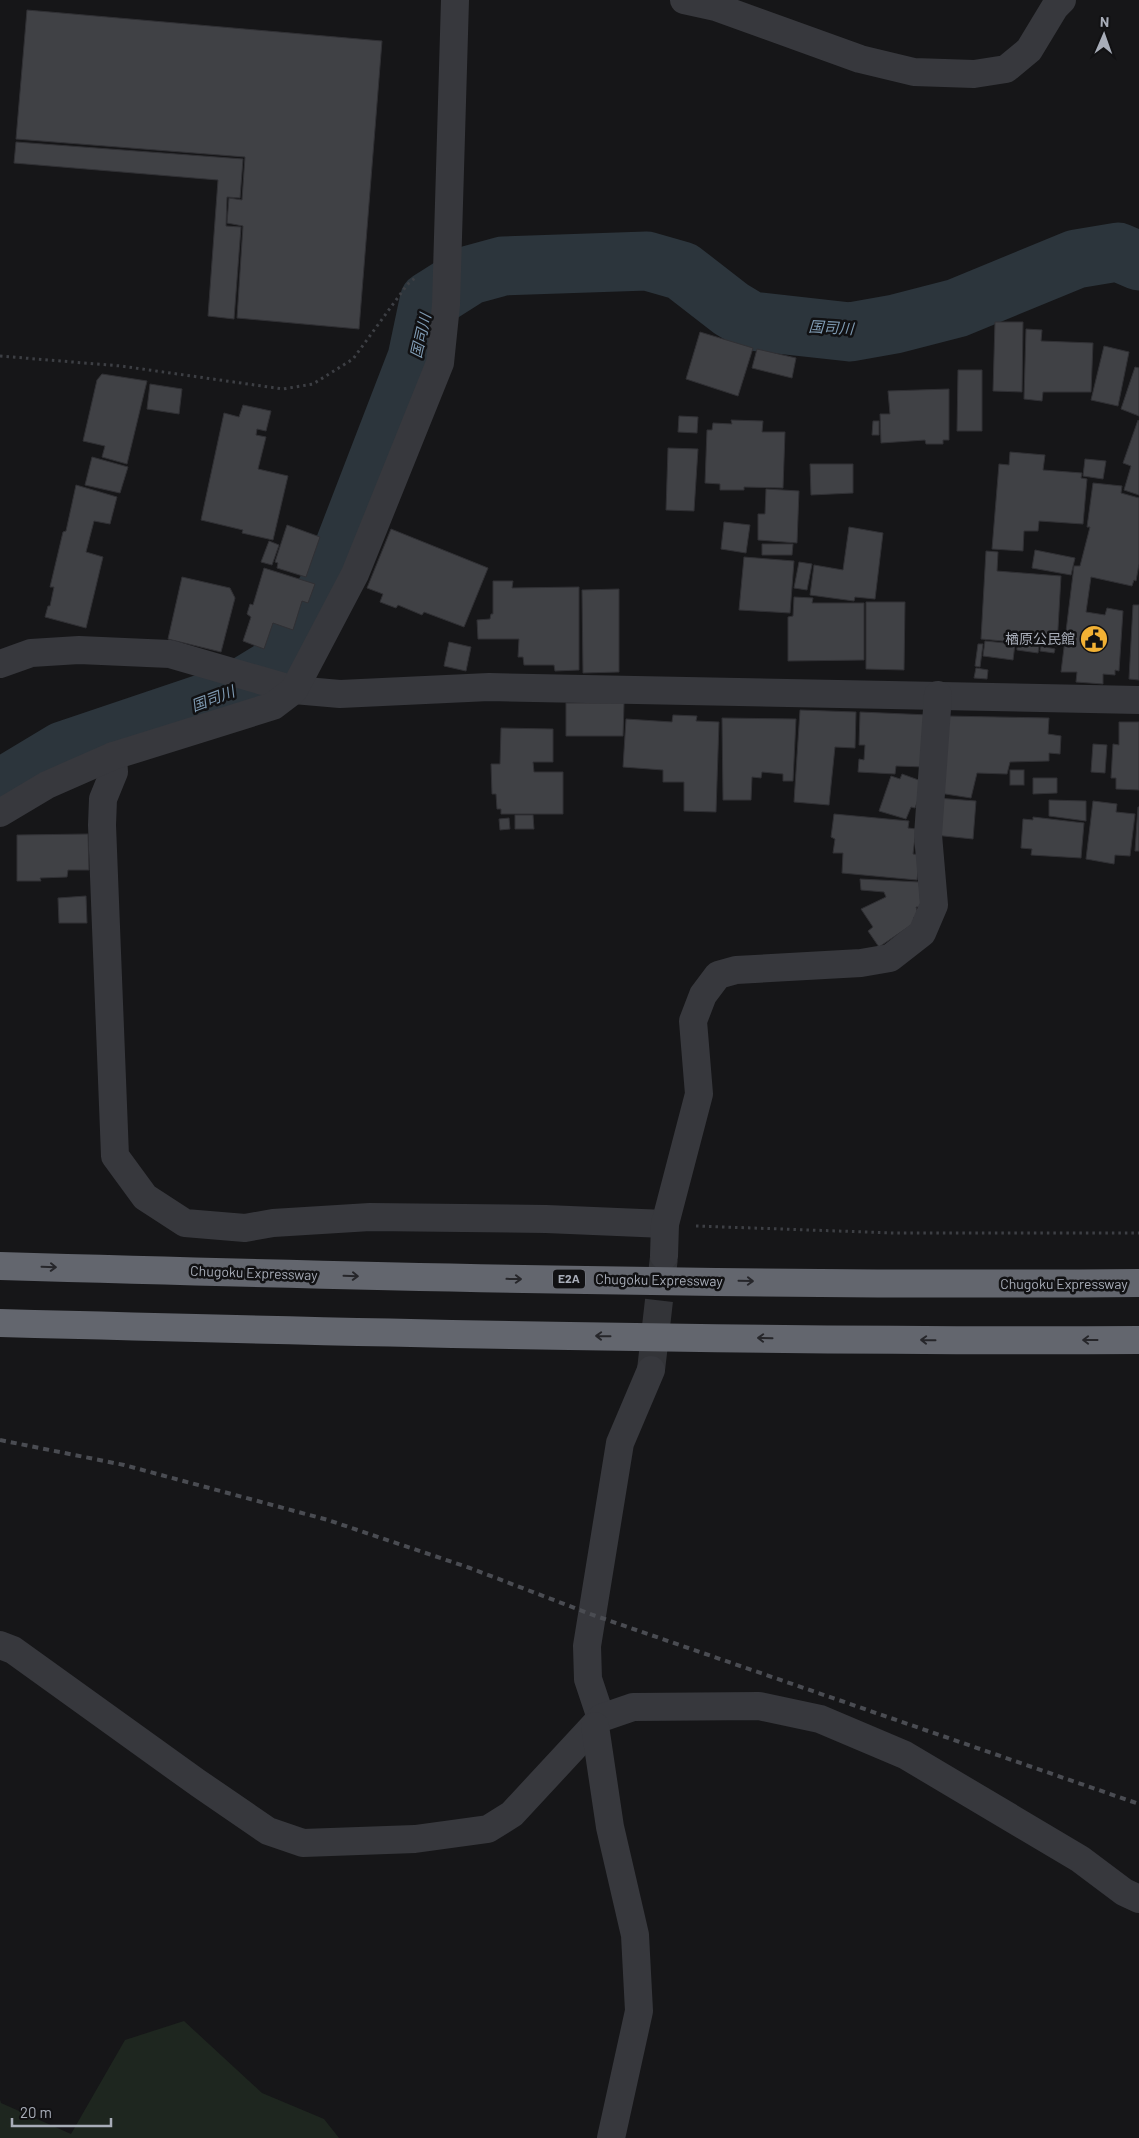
<svg xmlns="http://www.w3.org/2000/svg" width="1139" height="2138" font-family="Barlow,'Noto Sans JP',sans-serif">
<style>
.green{fill:#1e261f}
.lines{fill:none;stroke-linecap:round;stroke-linejoin:round}
.river{stroke:#2c353c;stroke-width:59}
.building{fill:#404145;stroke:#303034}
.minor-tunnel{stroke:#333438;stroke-width:28;stroke-dasharray:28 14;stroke-linecap:butt}
.path{stroke:#3d3f44;stroke-width:3;stroke-dasharray:2.5 4;stroke-linecap:butt}
.minor{stroke:#37383d;stroke-width:28}
.highway{stroke:#63666e;stroke-width:28}
.rail{stroke:#4a4c52;stroke-width:4;stroke-dasharray:6 5;stroke-linecap:butt}
.oneway{stroke:#26262a}
.labels{text-anchor:middle;stroke-width:5;stroke-linejoin:round;paint-order:stroke}
.shield{fill:#111113;stroke:#7b7e86;stroke-width:1}
.shield-label{font-size:12px;font-weight:bold;fill:#a8adb8}
.poi-label{font-size:14px;fill:#a8adb8;stroke:#111113;text-anchor:end}
.street-label{font-size:14px;fill:#a8adb8;stroke:#111113}
.water-label{font-size:15px;font-style:italic;fill:#7f9bb3;stroke:#111113}
</style>
<rect width="100%" height="100%" fill="#161618"/>
<!-- green -->
<polygon class="green" points="184,2021 262,2093 324,2119 339,2138 0,2138 0,2100 1,2103 71,2134 125,2040"/>
<g class="lines">
<!-- river -->
<polyline class="river" points="0,789 63,751 232,694 278,666 298,639 330,584 417,358 429,301 470,275 503,266 647,261 682,271 731,309 751,321 850,332 895,324 957,308 1076,259 1118,252 1139,261"/>
</g>
<!-- building -->
<g class="building">
<polygon points="27,10 382,41 359,329 237,318 243,226 227,223 229,198 242,200 245,157 16,139"/>
<polygon points="16,142 243,159 240,198 227,197 226,226 241,227 234,319 208,316 218,180 14,163"/>
<polygon points="995,322 1023,322 1022,392 993,391"/>
<polygon points="1026,329 1042,330 1041,341 1093,343 1091,392 1043,392 1042,401 1024,399"/>
<polygon points="700,332 753,348 738,396 686,379"/>
<polygon points="1104,346 1129,352 1118,406 1091,400"/>
<polygon points="757,349 796,358 792,378 752,368"/>
<polygon points="1135,367 1139,368 1139,416 1121,409"/>
<polygon points="958,370 982,370 982,431 957,431"/>
<polygon points="102,374 147,381 127,464 102,457 105,446 83,441 97,380"/>
<polygon points="150,384 182,389 179,414 147,409"/>
<polygon points="949,389 949,440 943,440 943,444 926,444 925,440 881,443 880,414 890,414 888,391"/>
<polygon points="243,405 271,411 266,431 257,429 256,435 266,437 258,469 288,476 273,540 242,533 243,530 201,520 224,413 239,417"/>
<polygon points="679,416 698,417 697,433 678,432"/>
<polygon points="731,420 763,421 762,432 785,432 783,488 744,487 744,490 720,490 720,484 705,483 707,430 712,430 713,423 732,424"/>
<polygon points="1138,420 1139,421 1139,495 1124,490 1131,466 1123,463"/>
<polygon points="873,421 879,421 879,435 872,435"/>
<polygon points="668,448 698,449 694,511 666,510"/>
<polygon points="1010,452 1045,455 1043,470 1082,473 1081,478 1087,479 1083,524 1039,521 1038,531 1024,531 1023,551 992,549 999,464 1009,465"/>
<polygon points="92,457 128,467 120,493 85,485"/>
<polygon points="1085,459 1106,461 1103,479 1083,476"/>
<polygon points="810,464 853,464 853,493 811,495"/>
<polygon points="1093,483 1122,486 1121,493 1139,498 1139,564 1136,581 1134,580 1132,586 1091,577 1086,612 1105,615 1107,608 1123,611 1119,671 1115,670 1115,675 1103,674 1103,684 1076,682 1077,672 1061,672 1074,566 1080,566 1090,527 1087,527"/>
<polygon points="76,485 117,497 110,524 94,521 86,552 103,557 86,628 45,617 48,606 50,606 54,587 50,587 63,532 66,531"/>
<polygon points="766,489 799,491 797,543 758,540 758,514 765,514"/>
<polygon points="724,522 750,525 746,553 721,549"/>
<polygon points="287,525 320,537 306,577 277,568 278,563 275,562"/>
<polygon points="849,527 883,533 875,599 855,597 854,601 810,595 814,565 843,570"/>
<polygon points="391,529 488,568 464,627 424,612 422,615 398,605 396,608 380,602 383,594 367,588"/>
<polygon points="269,541 279,545 272,565 261,562"/>
<polygon points="762,544 793,544 792,555 762,555"/>
<polygon points="1035,550 1075,558 1071,575 1032,568"/>
<polygon points="986,551 998,552 997,571 1061,576 1057,646 981,639"/>
<polygon points="744,557 794,561 790,613 739,610"/>
<polygon points="799,562 812,564 807,590 794,588"/>
<polygon points="264,568 315,584 308,603 302,601 293,630 273,623 264,649 243,641 251,617 247,614 250,604 253,605"/>
<polygon points="182,577 230,588 235,598 221,652 168,639"/>
<polygon points="493,581 513,581 512,588 579,587 579,670 555,671 554,665 524,665 523,657 518,657 519,639 478,639 477,620 490,619 491,614 493,614"/>
<polygon points="619,589 619,672 583,673 582,590"/>
<polygon points="794,597 813,598 812,603 864,603 864,660 788,661 788,617 793,616"/>
<polygon points="866,602 905,602 904,670 866,669"/>
<polygon points="1133,605 1139,605 1139,680 1129,679"/>
<polygon points="985,641 1015,644 1013,660 983,656"/>
<polygon points="449,642 471,647 466,671 444,666"/>
<polygon points="978,644 983,644 980,667 975,666"/>
<polygon points="1017,644 1039,646 1038,653 1017,650"/>
<polygon points="1041,646 1055,649 1054,653 1040,651"/>
<polygon points="976,668 988,670 987,679 974,678"/>
<polygon points="566,703 624,703 623,736 566,736"/>
<polygon points="800,710 856,712 855,748 835,747 829,805 794,802"/>
<polygon points="860,712 929,715 925,767 896,766 895,774 858,772 859,759 864,760 865,745 859,745"/>
<polygon points="673,715 697,716 696,721 719,722 716,812 684,811 684,782 663,782 663,770 623,767 626,719 672,722"/>
<polygon points="946,716 1049,718 1048,734 1061,736 1060,754 1049,753 1049,761 1010,762 1007,774 977,773 971,798 939,793"/>
<polygon points="722,718 796,719 793,781 783,781 783,774 762,772 761,778 752,777 751,800 723,800"/>
<polygon points="1119,722 1139,722 1139,790 1116,789 1116,778 1111,778 1113,744 1119,745"/>
<polygon points="501,728 553,729 553,762 533,762 534,772 563,772 563,814 501,814 501,809 497,809 496,794 492,794 491,764 500,764"/>
<polygon points="1093,744 1107,745 1105,773 1091,772"/>
<rect x="1010" y="770" width="14" height="15"/>
<polygon points="902,774 924,782 915,808 911,807 906,819 879,811 891,776 900,779"/>
<polygon points="1033,778 1057,778 1057,793 1033,794"/>
<polygon points="937,798 976,801 973,839 934,835"/>
<polygon points="1049,800 1086,801 1086,821 1049,816"/>
<polygon points="1093,801 1117,804 1116,812 1135,814 1130,856 1115,855 1114,864 1086,859"/>
<polygon points="1138,807 1139,807 1139,851 1135,851"/>
<polygon points="834,814 909,821 908,828 916,829 913,854 920,855 917,880 842,873 843,853 833,853 835,839 831,837"/>
<polygon points="515,815 533,815 534,829 515,829"/>
<polygon points="1033,817 1084,823 1081,858 1031,855 1032,849 1021,848 1023,819 1033,820"/>
<polygon points="509,818 510,829 500,830 499,819"/>
<polygon points="88,834 89,870 68,870 67,877 40,878 41,881 17,881 17,835"/>
<polygon points="860,879 919,882 921,907 916,907 919,917 913,918 917,921 879,947 868,931 873,927 861,909 886,897 884,892 861,890"/>
<polygon points="86,896 87,923 59,923 58,898"/>
</g>
<g class="lines">
<!-- minor-tunnel -->
<polyline class="minor-tunnel" points="651,1370 664,1257"/>
<!-- path -->
<g class="path">
<polyline points="0,356 121,366 283,389 313,384 353,359 407,285 416,277"/>
<polyline points="696,1226 894,1233 1139,1233"/>
</g>
<!-- minor -->
<g class="minor">
<polyline points="684,0 716,7 860,59 914,72 974,74 1006,69 1029,50 1055,7 1062,0"/>
<polyline points="0,664 31,653 79,650 170,654 294,690 340,694 489,687 1139,700"/>
<polyline points="113,756 114,772 103,799 102,825 115,1156 145,1197 185,1223 245,1228 273,1223 370,1217 546,1219 665,1224"/>
<polyline points="0,813 47,785 113,756 273,706 294,690 355,574 440,363 446,305 455,0"/>
<polyline points="664,1256 665,1224 699,1094 693,1021 703,995 718,975 736,970 861,963 890,958 922,933 934,905 928,835 938,695"/>
<polyline points="0,1645 13,1650 198,1783 268,1831 303,1843 415,1839 488,1829 512,1814 601,1718 588,1679 587,1646 620,1443 651,1370"/>
<polyline points="601,1718 633,1707 759,1706 820,1719 905,1755 1080,1859 1124,1892 1139,1899"/>
<polyline points="595,1726 610,1827 635,1935 639,2011 611,2138"/>
</g>
<!-- highway -->
<g class="highway">
<path d="M0,1266C380,1277 759,1286 1139,1283"/>
<path d="M0,1323C380,1333 759,1342 1139,1340"/>
</g>
<!-- rail -->
<polyline class="rail" points="0,1440 124,1465 328,1520 470,1568 593,1615 1139,1804"/>
</g>
<!-- one-way arrows -->
<defs><path id="oneway-shaft" d="M-6 0H5M1.5-3L5.5 0L1.5 3" fill="none" stroke-width="1.6" stroke-linecap="round" stroke-linejoin="round" transform="scale(1.25)"/></defs>
<g class="oneway">
<use href="#oneway-shaft" transform="translate(49 1267) rotate(2)"/>
<use href="#oneway-shaft" transform="translate(351 1276) rotate(2)"/>
<use href="#oneway-shaft" transform="translate(514 1279) rotate(1)"/>
<use href="#oneway-shaft" transform="translate(746 1281) rotate(1)"/>
<use href="#oneway-shaft" transform="translate(603 1336) rotate(-179)"/>
<use href="#oneway-shaft" transform="translate(765 1338) rotate(-179)"/>
<use href="#oneway-shaft" transform="translate(928 1340) rotate(-179)"/>
<use href="#oneway-shaft" transform="translate(1090 1340) rotate(180)"/>
</g>
<!-- icons -->
<defs>
<symbol id="civic-disc" viewBox="-11 -11 22 22"><circle r="9.5" fill="#f2b134" stroke="#111113"/><path d="M-.6-6.5H3V-4.5H.6V-3L4-1V1h2V6H-6V1h2V-1L-.6-3ZM-1.2 2.5V6h2.4V2.5Z" fill="#111"/></symbol>
</defs>
<g fill-rule="evenodd">
<use href="#civic-disc" x="1078" y="623" width="32" height="32"/>
</g>
<g class="labels">
<!-- shield labels -->
<rect class="shield" x="553" y="1269.5" width="32" height="19" rx="4"/>
<g class="shield-label">
<text x="569" y="1283">E2A</text>
</g>
<!-- poi labels -->
<g class="poi-label">
<text x="1075" y="644">楢原公民館</text>
</g>
<!-- street labels -->
<g class="street-label">
<text transform="translate(254 1273) rotate(2)" y="5">Chugoku Expressway</text>
<text transform="translate(659 1280) rotate(1)" y="5">Chugoku Expressway</text>
<text x="1064" y="1289">Chugoku Expressway</text>
</g>
<!-- water labels -->
<g class="water-label">
<text transform="translate(831 328) rotate(3)" y="5">国司川</text>
<text transform="translate(421 336) rotate(-77)" y="5">国司川</text>
<text transform="translate(213 699) rotate(-21)" y="5">国司川</text>
</g>
</g>
<!-- north arrow -->
<g transform="translate(1104 35) rotate(2)" stroke="#111113" stroke-width="4" paint-order="stroke">
<path d="M0-4L9 19L0 12L-9 19Z" fill="#a8adb8"/>
<text y="-8" font-size="14" font-weight="bold" text-anchor="middle" fill="#a8adb8">N</text>
</g>
<!-- scale -->
<path d="M12 2118v8h99v-8" fill="none" stroke="#a8adb8" stroke-width="2.5"/>
<text x="20" y="2118" font-size="15" fill="#a8adb8" stroke="#111113" stroke-width="4" paint-order="stroke">20 m</text>
</svg>
